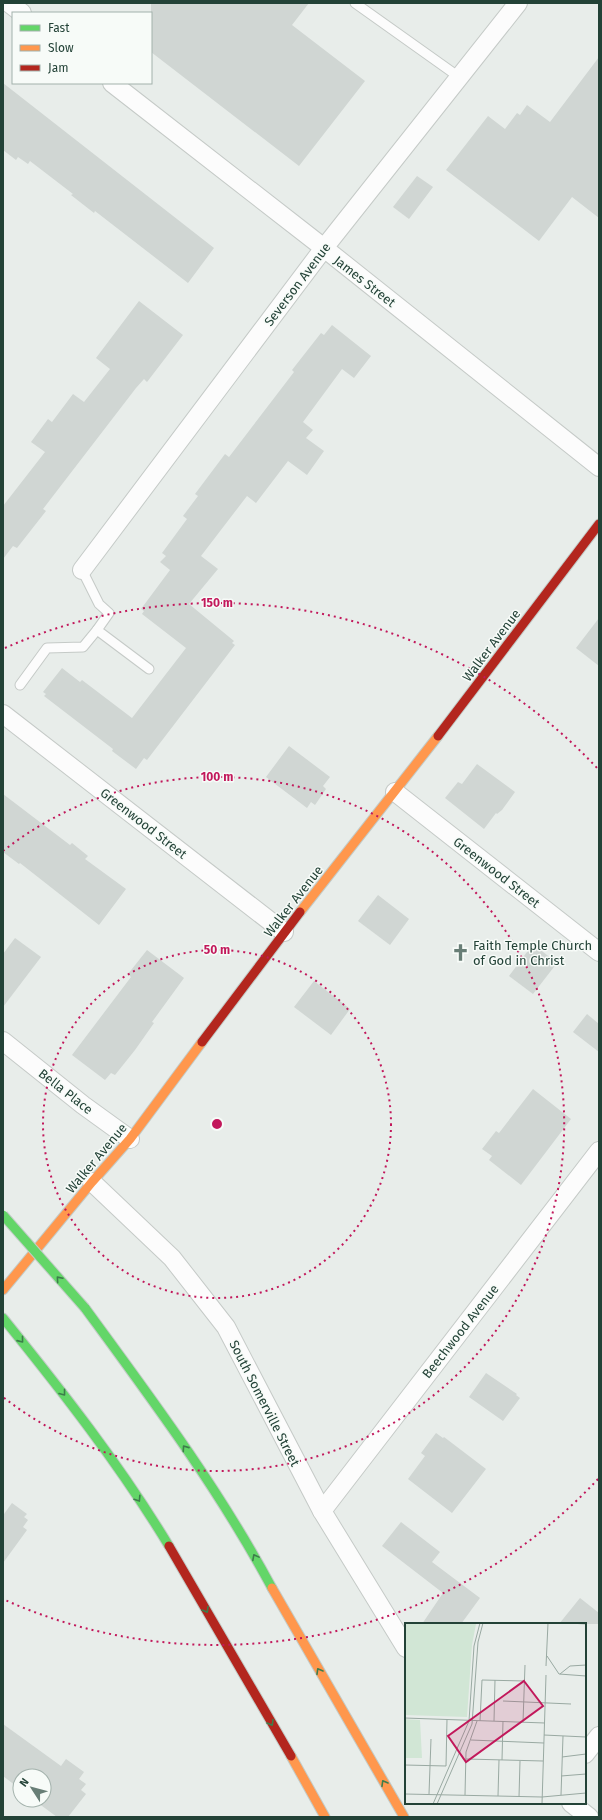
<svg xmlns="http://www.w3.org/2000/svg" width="602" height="1820" font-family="'Fira Sans',sans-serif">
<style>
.building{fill:#d0d6d3}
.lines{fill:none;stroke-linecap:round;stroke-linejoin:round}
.lane-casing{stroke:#c5cac7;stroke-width:11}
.street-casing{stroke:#c5cac7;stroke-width:20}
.fast-casing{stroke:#c3cbc7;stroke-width:11}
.slow-casing{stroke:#c3cbc7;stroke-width:11}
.jam-casing{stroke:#c3cbc7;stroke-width:11}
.lane{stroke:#fcfcfc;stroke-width:9}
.street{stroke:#fcfcfc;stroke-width:18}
.fast{stroke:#63d668;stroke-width:9}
.slow{stroke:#ff974d;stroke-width:9}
.jam{stroke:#b3261e;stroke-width:9}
.fast-bridge-casing{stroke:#c3ccc8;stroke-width:11;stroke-linecap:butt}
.fast-bridge{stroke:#63d668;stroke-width:9}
.oneway{stroke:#3d7d4b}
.ring{fill:none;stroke:#c2185b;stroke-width:2;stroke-dasharray:2 4}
.labels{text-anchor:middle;stroke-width:3;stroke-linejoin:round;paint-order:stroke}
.street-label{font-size:13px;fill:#234237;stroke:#f7fbf8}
.poi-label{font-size:13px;fill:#234237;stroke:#f7fbf8;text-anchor:start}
.inset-road{fill:none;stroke:#99a9a2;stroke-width:1}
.view{fill:#c2185b;fill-opacity:0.15;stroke:#c2185b;stroke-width:2}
.inset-edge{fill:none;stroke:#234237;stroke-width:2}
.centre{fill:#c2185b;stroke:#f7fbf8;stroke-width:2}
.ring-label{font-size:12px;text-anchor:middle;font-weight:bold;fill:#c2185b;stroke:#f7fbf8;stroke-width:3;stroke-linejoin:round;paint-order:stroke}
</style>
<rect width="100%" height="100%" fill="#e8edea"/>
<!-- building -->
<g class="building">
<polygon points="151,3 309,3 292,25 365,81 299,166 151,52"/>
<polygon points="599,57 599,218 572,197 539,241 446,170 488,116 505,129 517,113 520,115 527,105 550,122"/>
<polygon points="3,83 214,248 188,283 95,211 94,213 71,195 73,194 30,161 28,164 18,157 16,160 3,150"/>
<polygon points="417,176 433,187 409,219 393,207"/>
<polygon points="139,301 183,335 147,382 144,379 136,388 43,509 46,511 17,548 13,546 3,559 3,506 45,452 31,442 48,419 52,422 73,394 84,402 110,369 96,358"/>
<polygon points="332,325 371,356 354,378 342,369 303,422 313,430 306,438 324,451 307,475 288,461 256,503 247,496 201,556 218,569 189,604 234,641 232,643 235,645 147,760 144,758 136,769 112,751 113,749 44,696 46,694 43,692 62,668 80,682 82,680 132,718 186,648 142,614 144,611 141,609 170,570 160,562 166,556 162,553 187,519 183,516 198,496 195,494 225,454 229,457 294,372 292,370 321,333 324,335"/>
<polygon points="599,618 599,666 576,648"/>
<polygon points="289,746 330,777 323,786 326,789 315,805 311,802 307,808 266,777"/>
<polygon points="477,764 515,792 502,810 497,814 496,813 484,829 445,798 458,782 462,784"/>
<polygon points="3,794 70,845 72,843 88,856 85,859 126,889 99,925 20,863 19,864 3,852"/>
<polygon points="378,895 409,919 390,945 358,921"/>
<polygon points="15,938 41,957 3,1007 3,954"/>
<polygon points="533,944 557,963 533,994 509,976"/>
<polygon points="147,950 184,978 152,1022 154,1023 135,1050 115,1075 111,1073 105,1080 72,1055 131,977 128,974"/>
<polygon points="314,981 350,1009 331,1035 294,1007"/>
<polygon points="587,1014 599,1024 599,1052 573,1032"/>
<polygon points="533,1089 571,1119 521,1185 489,1160 492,1156 482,1149 496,1131 499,1133"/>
<polygon points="486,1373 517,1394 516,1395 520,1398 503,1421 469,1397"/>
<polygon points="436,1433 443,1438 444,1437 486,1469 452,1513 408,1479 425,1456 421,1453"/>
<polygon points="12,1503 27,1514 24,1517 28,1520 23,1527 27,1530 3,1563 3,1513 4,1514"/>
<polygon points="401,1522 440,1552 432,1562 480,1598 461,1624 422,1624 443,1593 382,1546"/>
<polygon points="580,1598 599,1613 599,1624 559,1624"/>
<polygon points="3,1724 61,1766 66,1759 84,1772 79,1779 86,1784 81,1790 86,1794 68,1817 57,1817 34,1800 44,1800 44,1776 20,1776 20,1789 3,1776"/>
</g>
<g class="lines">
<defs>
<g id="lane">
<polyline points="355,3 459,77"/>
<polyline points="82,570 99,604 109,613 97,630 149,669"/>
<polyline points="20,685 47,648 83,647 97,630"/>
</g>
<g id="street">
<polyline points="9,3 22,13"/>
<polyline points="112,83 324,248 599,467"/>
<polyline points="82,570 324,248 518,3"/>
<polyline points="3,714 284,932"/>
<polyline points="395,792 599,952"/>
<polyline points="3,1041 83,1105 130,1139"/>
<polyline points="92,1182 172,1258 226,1327 322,1511 406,1648"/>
<polyline points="322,1511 599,1151"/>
<polyline points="585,1754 599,1736"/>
<polyline points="571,1803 589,1817"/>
</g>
<g id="fast">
<path d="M85,1308C151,1398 219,1489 272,1588"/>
<path d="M3,1318C62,1391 120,1465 169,1546"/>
</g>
<g id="slow">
<polyline points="300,912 438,736"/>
<polyline points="3,1290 92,1182 130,1139 202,1042"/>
<polyline points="272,1588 404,1817"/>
<polyline points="291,1756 325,1817"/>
</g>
<g id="jam">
<polyline points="438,736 599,524"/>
<polyline points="202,1042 300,912"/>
<polyline points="169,1546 291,1756"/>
</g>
</defs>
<!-- lane casing -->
<use href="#lane" class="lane-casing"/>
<!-- street casing -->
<use href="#street" class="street-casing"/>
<!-- fast casing -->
<use href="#fast" class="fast-casing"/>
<!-- slow casing -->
<use href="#slow" class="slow-casing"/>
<!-- jam casing -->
<use href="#jam" class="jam-casing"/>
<!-- lane -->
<use href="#lane" class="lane"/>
<!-- street -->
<use href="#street" class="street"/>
<!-- fast -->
<use href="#fast" class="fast"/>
<!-- slow -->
<use href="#slow" class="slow"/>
<!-- jam -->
<use href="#jam" class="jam"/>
<defs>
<polyline id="fast-bridge" points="3,1215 85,1308"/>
</defs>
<!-- fast-bridge casing -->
<use href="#fast-bridge" class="fast-bridge-casing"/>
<!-- fast-bridge -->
<use href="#fast-bridge" class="fast-bridge"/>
</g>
<!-- one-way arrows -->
<defs><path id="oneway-chevron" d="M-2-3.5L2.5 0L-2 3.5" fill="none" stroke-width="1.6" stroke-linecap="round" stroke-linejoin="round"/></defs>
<g class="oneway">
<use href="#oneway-chevron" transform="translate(59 1279) rotate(-131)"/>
<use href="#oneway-chevron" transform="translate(21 1340) rotate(51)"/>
<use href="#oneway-chevron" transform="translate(63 1393) rotate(52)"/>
<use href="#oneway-chevron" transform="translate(185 1448) rotate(-125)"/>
<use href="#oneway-chevron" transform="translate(138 1499) rotate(57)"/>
<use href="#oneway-chevron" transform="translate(255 1557) rotate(-118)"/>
<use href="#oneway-chevron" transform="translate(206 1610) rotate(60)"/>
<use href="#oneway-chevron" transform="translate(319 1671) rotate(-120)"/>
<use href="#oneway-chevron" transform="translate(271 1723) rotate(60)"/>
<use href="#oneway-chevron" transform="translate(384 1783) rotate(-120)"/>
</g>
<!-- distance rings -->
<g class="ring">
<circle cx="217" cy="1124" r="174"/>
<path d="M3 851A347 347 0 1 1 3 1397"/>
<path d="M598 1479A521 521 0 0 1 5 1600M5 648A521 521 0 0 1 598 769"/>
</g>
<!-- icons -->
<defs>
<symbol id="church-bare" viewBox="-9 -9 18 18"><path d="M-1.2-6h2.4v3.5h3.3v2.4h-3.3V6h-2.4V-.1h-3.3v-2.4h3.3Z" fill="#687e76" stroke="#f7fbf8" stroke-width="2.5" paint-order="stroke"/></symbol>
</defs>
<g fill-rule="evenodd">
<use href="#church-bare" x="448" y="940" width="25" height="25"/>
</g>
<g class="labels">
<!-- street labels -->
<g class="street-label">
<text transform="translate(365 281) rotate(38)" y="5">James Street</text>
<text transform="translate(297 284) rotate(-53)" y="5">Severson Avenue</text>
<text transform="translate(491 645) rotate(-53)" y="5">Walker Avenue</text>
<text transform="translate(144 823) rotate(38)" y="5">Greenwood Street</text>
<text transform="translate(497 872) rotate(38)" y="5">Greenwood Street</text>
<text transform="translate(293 901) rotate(-52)" y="5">Walker Avenue</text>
<text transform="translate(66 1091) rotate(38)" y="5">Bella Place</text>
<text transform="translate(96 1158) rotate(-50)" y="5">Walker Avenue</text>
<text transform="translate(460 1331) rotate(-52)" y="5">Beechwood Avenue</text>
<text transform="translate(265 1403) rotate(63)" y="5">South Somerville Street</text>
</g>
<!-- poi labels -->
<g class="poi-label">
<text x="473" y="950">Faith Temple Church<tspan x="473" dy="15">of God in Christ</tspan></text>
</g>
</g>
<!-- overview -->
<g transform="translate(405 1623)">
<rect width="181" height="181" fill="#e8edea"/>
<path d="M0,0L71,1L67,22L62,94L0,92ZM0,96L15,97L17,135H1Z" fill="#d1e6d5"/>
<path class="inset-road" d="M164,0L181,1M142,33L154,51L181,53M141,43L143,0M155,51L165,43L181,42M98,78L166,81M0,95L140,100M75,98L77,57L120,58M89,98L90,57M118,99L120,42M139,112L181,114M66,117L139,120M157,134L181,131M61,136L138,138M97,137L98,98M0,142L41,143L42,96M156,153L181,151M0,171L137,174L181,170M24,171L26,116M60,172L61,129L72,98M156,172L158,113M93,173L94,137M114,174L115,138M28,181L64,98L69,23L75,0M32,181L67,101L73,19L78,0M137,181L141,52"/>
<path class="view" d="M119,58L138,83L61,139L43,113Z"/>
<rect width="181" height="181" class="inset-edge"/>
</g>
<circle cx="217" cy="1124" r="6" class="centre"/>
<g class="ring-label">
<text x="217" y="607">150 m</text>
<text x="217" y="781">100 m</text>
<text x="217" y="954">50 m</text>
</g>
<!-- border -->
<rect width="602" height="1820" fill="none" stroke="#234237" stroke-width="8"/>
<!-- legend -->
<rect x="12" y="12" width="140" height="72" fill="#f7fbf8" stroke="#a2b1ab"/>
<rect x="20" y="25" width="20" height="6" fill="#63d668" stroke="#a2b1ab"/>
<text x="48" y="32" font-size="12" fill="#234237">Fast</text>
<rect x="20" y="45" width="20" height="6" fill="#ff974d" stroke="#a2b1ab"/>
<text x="48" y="52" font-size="12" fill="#234237">Slow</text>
<rect x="20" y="65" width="20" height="6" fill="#b3261e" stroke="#a2b1ab"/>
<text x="48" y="72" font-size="12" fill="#234237">Jam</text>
<!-- north arrow -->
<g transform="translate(32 1788) rotate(306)"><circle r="19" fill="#f7fbf8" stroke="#a2b1ab"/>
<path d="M0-3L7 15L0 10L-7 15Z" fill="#687e76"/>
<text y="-6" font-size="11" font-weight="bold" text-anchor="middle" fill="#234237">N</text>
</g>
</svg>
